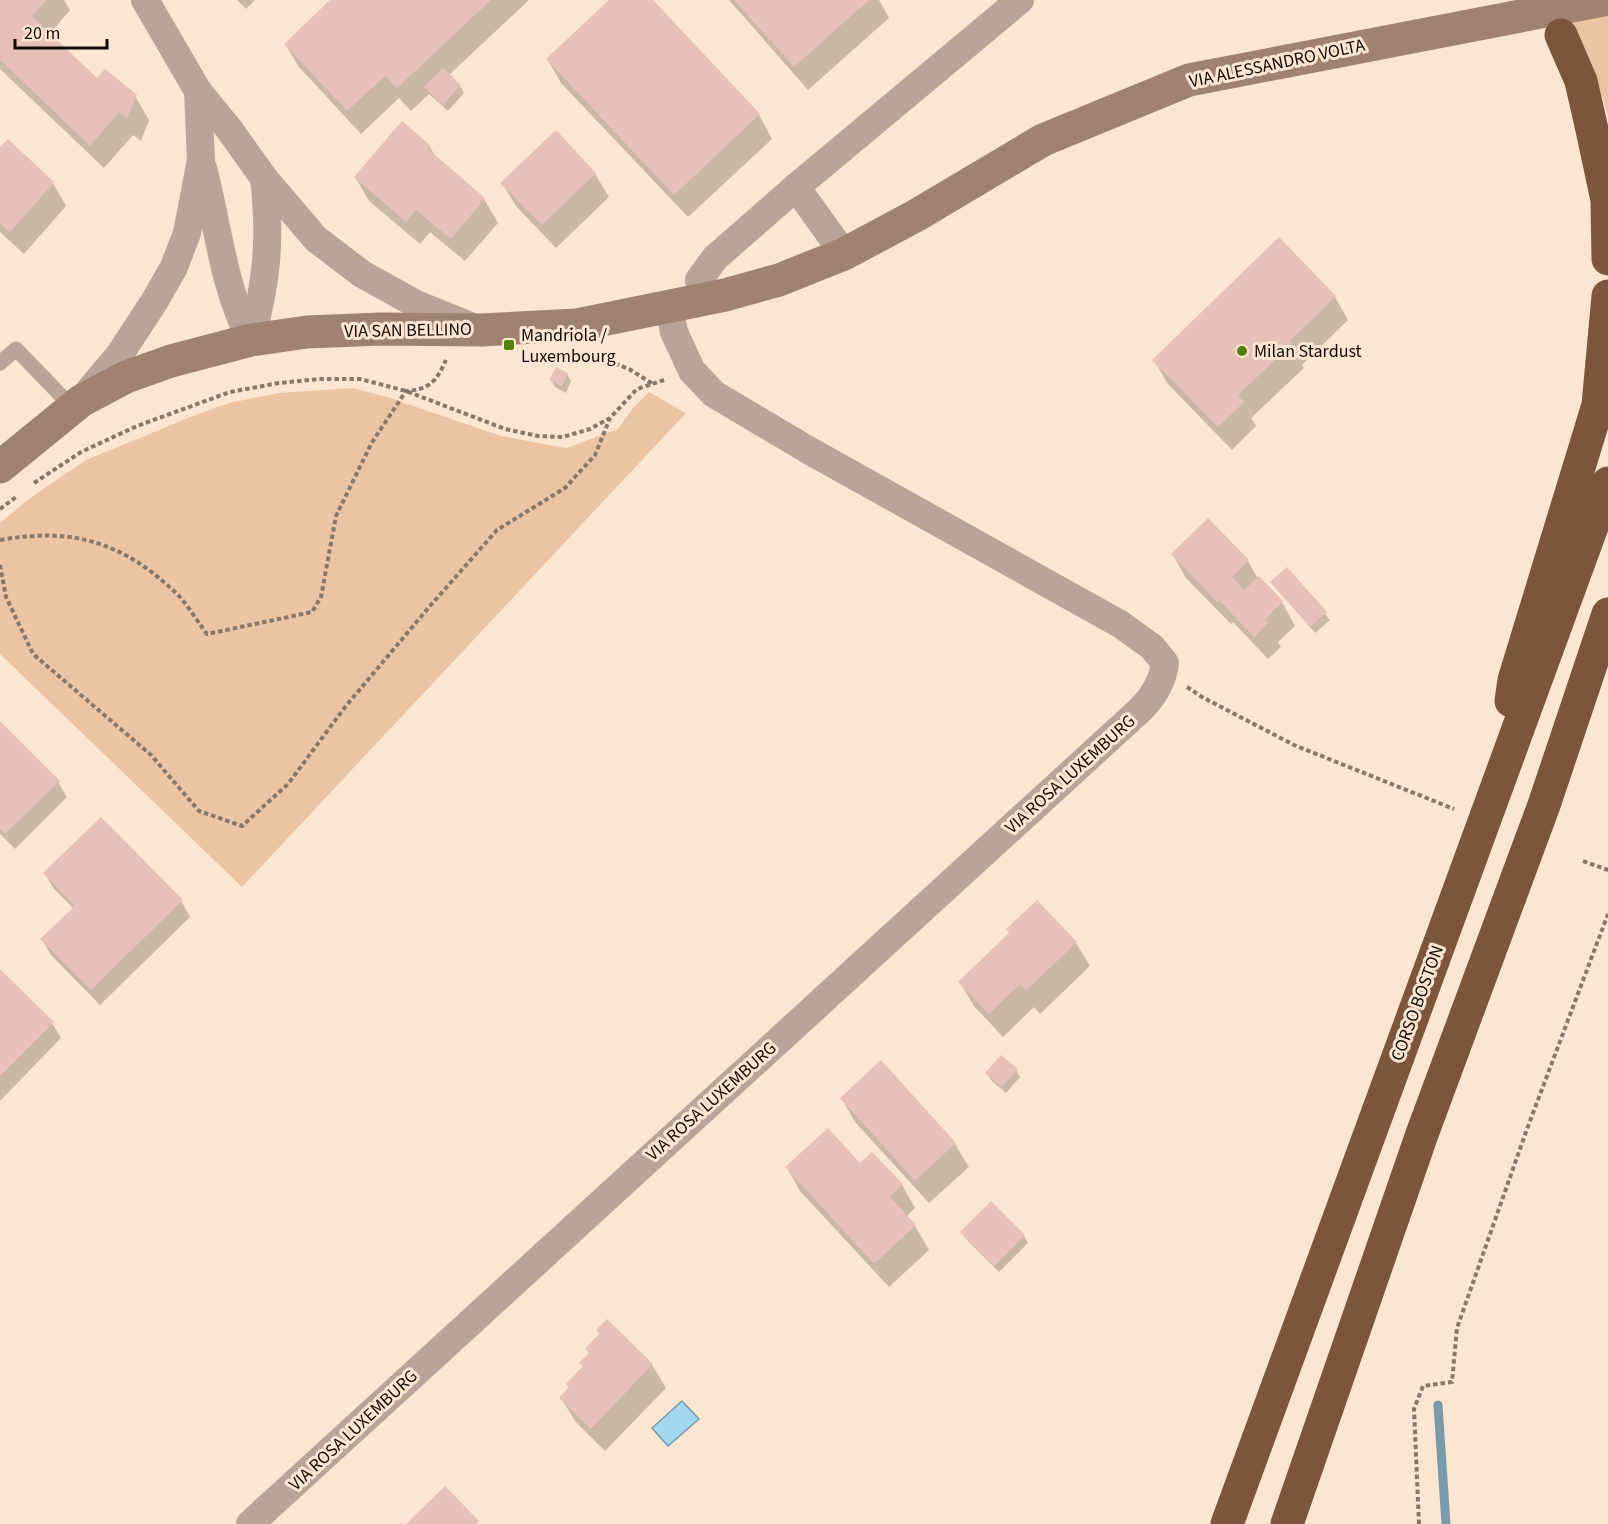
<svg xmlns="http://www.w3.org/2000/svg" width="1608" height="1524" font-family="'Source Sans 3',sans-serif">
<style>
.green{fill:#ebc5a3}
.water{fill:#a3d8f2;stroke:#789aab;stroke-width:1.5}
.shadow{fill:#0003}
.lines{fill:none;stroke-linecap:round;stroke-linejoin:round}
.stream{stroke:#789aab;stroke-width:9}
.building{fill:#e7c0ba}
.path{stroke:#87786a;stroke-width:4;stroke-dasharray:4.5 3;stroke-linecap:butt}
.lane{stroke:#b9a499;stroke-width:15}
.street{stroke:#b9a499;stroke-width:28}
.secondary{stroke:#a08271;stroke-width:33}
.highway{stroke:#7d543c;stroke-width:33}
.poi-dot{fill:#538009;stroke:#fce6d1;stroke-width:2}
.labels{text-anchor:middle;stroke-width:6;stroke-linejoin:round;paint-order:stroke}
.street-label{font-size:18px;fill:#140b04;stroke:#fce6d1}
.poi-label{font-size:18px;fill:#140b04;stroke:#fce6d1;text-anchor:start}
</style>
<rect width="100%" height="100%" fill="#fce6d1"/>
<!-- green -->
<g class="green">
<polygon points="1562,0 1608,0 1608,116 1593,66"/>
<polygon points="353,388 390,398 501,436 566,448 618,429 633,408 649,392 686,413 242,887 0,654 0,523 30,498 86,460 193,416 229,403 279,393"/>
</g>
<!-- water -->
<polygon class="water" points="682,1401 699,1419 668,1446 652,1428"/>
<!-- shadow -->
<g class="shadow">
<polygon points="0,0 64,0 70,10 49,35 97,80 135,96 149,120 141,141 133,135 104,168 0,69"/>
<polygon points="237,0 255,0 246,9"/>
<polygon points="333,0 529,0 449,75 460,86 464,93 448,111 429,94 411,111 399,98 361,134 299,67 285,44"/>
<polygon points="611,0 651,0 759,115 772,139 688,217 561,83 548,60"/>
<polygon points="729,0 879,0 889,18 808,90"/>
<polygon points="556,132 595,174 609,197 556,248 516,206 502,183"/>
<polygon points="430,147 437,159 484,199 498,223 465,261 430,232 420,244 369,201 355,177"/>
<polygon points="0,149 53,183 66,206 24,254 0,232"/>
<polygon points="1335,297 1348,320 1302,365 1304,368 1251,418 1256,426 1232,450 1167,383 1154,360"/>
<polygon points="567,374 571,381 566,393 555,387 551,380"/>
<polygon points="1208,520 1248,561 1258,579 1282,602 1295,626 1278,642 1281,647 1268,659 1233,622 1231,624 1186,578 1173,555"/>
<polygon points="1287,569 1330,620 1315,633 1272,582"/>
<polygon points="0,723 58,782 67,797 15,849 0,834"/>
<polygon points="45,874 181,901 190,917 100,1005 51,955 42,939 74,909 54,889"/>
<polygon points="1037,902 1076,943 1090,966 1040,1014 1034,1007 1003,1037 974,1006 960,982 1010,934"/>
<polygon points="0,971 52,1023 61,1038 0,1101"/>
<polygon points="1016,1070 1020,1077 1006,1093 991,1080 987,1073"/>
<polygon points="842,1099 955,1144 969,1167 929,1203 855,1122"/>
<polygon points="860,1165 902,1185 915,1208 906,1217 915,1226 929,1250 889,1287 800,1191 787,1168"/>
<polygon points="962,1232 1024,1236 1028,1243 999,1272 966,1239"/>
<polygon points="607,1322 652,1365 666,1388 605,1451 575,1421 561,1398 584,1367"/>
</g>
<g class="lines">
<!-- stream -->
<polyline class="stream" points="1438,1405 1446,1524"/>
</g>
<!-- building -->
<g class="building">
<polygon points="0,0 46,0 32,16 97,78 105,69 137,95 127,118 119,112 90,146 0,60"/>
<polygon points="330,0 491,0 397,88 385,76 347,111 284,44"/>
<polygon points="609,0 653,0 760,114 674,195 546,59"/>
<polygon points="734,0 869,0 794,67"/>
<polygon points="443,68 461,85 443,105 424,87"/>
<polygon points="402,121 431,146 428,149 485,198 451,239 416,210 406,222 354,177"/>
<polygon points="556,130 596,173 542,225 500,183"/>
<polygon points="8,139 54,182 10,232 0,223 0,147"/>
<polygon points="1279,237 1336,296 1290,341 1292,344 1238,395 1244,402 1218,427 1152,360"/>
<polygon points="556,367 568,373 562,386 549,380"/>
<polygon points="1208,518 1249,560 1232,577 1244,590 1259,576 1283,601 1265,619 1268,623 1254,637 1219,600 1217,602 1171,554"/>
<polygon points="1287,567 1327,612 1310,627 1270,582"/>
<polygon points="0,721 60,781 5,834 0,829"/>
<polygon points="101,817 183,900 91,990 40,939 75,906 43,873"/>
<polygon points="1037,900 1077,942 1026,991 1020,984 989,1014 958,982 1009,933 1006,929"/>
<polygon points="0,969 54,1022 0,1076"/>
<polygon points="1001,1055 1018,1069 1002,1087 985,1073"/>
<polygon points="881,1060 956,1143 915,1181 840,1098"/>
<polygon points="828,1128 860,1163 872,1152 903,1184 890,1197 916,1225 874,1264 785,1167"/>
<polygon points="991,1201 1025,1235 994,1266 960,1232"/>
<polygon points="607,1319 653,1364 591,1429 559,1398 569,1387 566,1384 583,1366 579,1363 589,1353 585,1349 599,1334 596,1330"/>
<polygon points="445,1486 479,1521 476,1524 406,1524"/>
</g>
<g class="lines">
<!-- path -->
<g class="path">
<polyline points="594,355 629,369 653,384"/>
<polyline points="34,483 81,452 137,426 230,392 279,383 319,379 360,379 406,391 505,429 538,436 563,437 590,429 610,418 637,389 664,380"/>
<polyline points="0,509 16,497"/>
<path d="M0,540C73,527 123,542 177,594C188,605 197,621 207,634L312,612L321,597L336,516L371,444L406,391C430,389 436,382 446,360"/>
<polyline points="0,565 6,597 33,654 151,755 199,811 242,826 288,784 345,707 430,606 497,530 565,488 595,455 610,418"/>
<polyline points="1187,687 1202,697 1294,745 1454,809"/>
<polyline points="1583,861 1608,870"/>
<polyline points="1419,1524 1414,1409 1423,1386 1452,1382 1457,1328 1527,1129 1608,914"/>
</g>
<!-- lane -->
<polyline class="lane" points="0,363 16,349 72,407"/>
<!-- street -->
<g class="street">
<polyline points="145,0 198,91 229,129 264,178 316,239 362,274 416,304 473,327"/>
<path d="M203,168C218,225 223,287 251,340"/>
<polyline points="796,187 844,254"/>
<polyline points="701,300 699,280 715,258 796,187 1020,0"/>
<path d="M251,340C267,282 271,238 264,178"/>
<polyline points="83,398 120,354 154,302 174,267 187,233 201,160 198,91"/>
<path d="M250,1524L1140,710C1153,697 1163,680 1165,663L1152,647L1120,624L810,451L714,394L692,371L674,332L669,306"/>
</g>
<!-- secondary -->
<polyline class="secondary" points="0,467 81,401 126,377 171,361 251,340 307,332 381,329 481,330 577,325 725,295 779,280 844,254 917,215 1043,140 1189,80 1603,0"/>
<!-- highway -->
<g class="highway">
<polyline points="1561,35 1581,81 1593,134 1607,200 1608,259"/>
<polyline points="1511,701 1514,680 1598,405 1608,296"/>
<path d="M1227,1524C1352,1176 1482,830 1608,483"/>
<polyline points="1287,1524 1422,1134 1544,805 1608,614"/>
</g>
</g>
<!-- markers -->
<g class="poi-dot">
<rect x="503" y="339" width="12" height="12" rx="3"/>
<circle cx="1242" cy="351" r="6"/>
</g>
<g class="labels">
<!-- street labels -->
<g class="street-label">
<text transform="translate(1277 63) rotate(-12)" y="6">VIA ALESSANDRO VOLTA</text>
<text transform="translate(408 330) rotate(-1)" y="6">VIA SAN BELLINO</text>
<text transform="translate(1070 774) rotate(-42)" y="6">VIA ROSA LUXEMBURG</text>
<text transform="translate(1417 1003) rotate(-70)" y="6">CORSO BOSTON</text>
<text transform="translate(711 1101) rotate(-42)" y="6">VIA ROSA LUXEMBURG</text>
<text transform="translate(353 1430) rotate(-43)" y="6">VIA ROSA LUXEMBURG</text>
</g>
<!-- poi labels -->
<g class="poi-label">
<text x="521" y="341">Mandriola /<tspan x="521" dy="21">Luxembourg</tspan></text>
<text x="1254" y="357">Milan Stardust</text>
</g>
</g>
<!-- scale -->
<path d="M15 39v9h92v-9" fill="none" stroke="#140b04" stroke-width="3"/>
<text x="24" y="39" font-size="18" fill="#140b04" stroke="#fce6d1" stroke-width="4.5" paint-order="stroke">20 m</text>
</svg>
